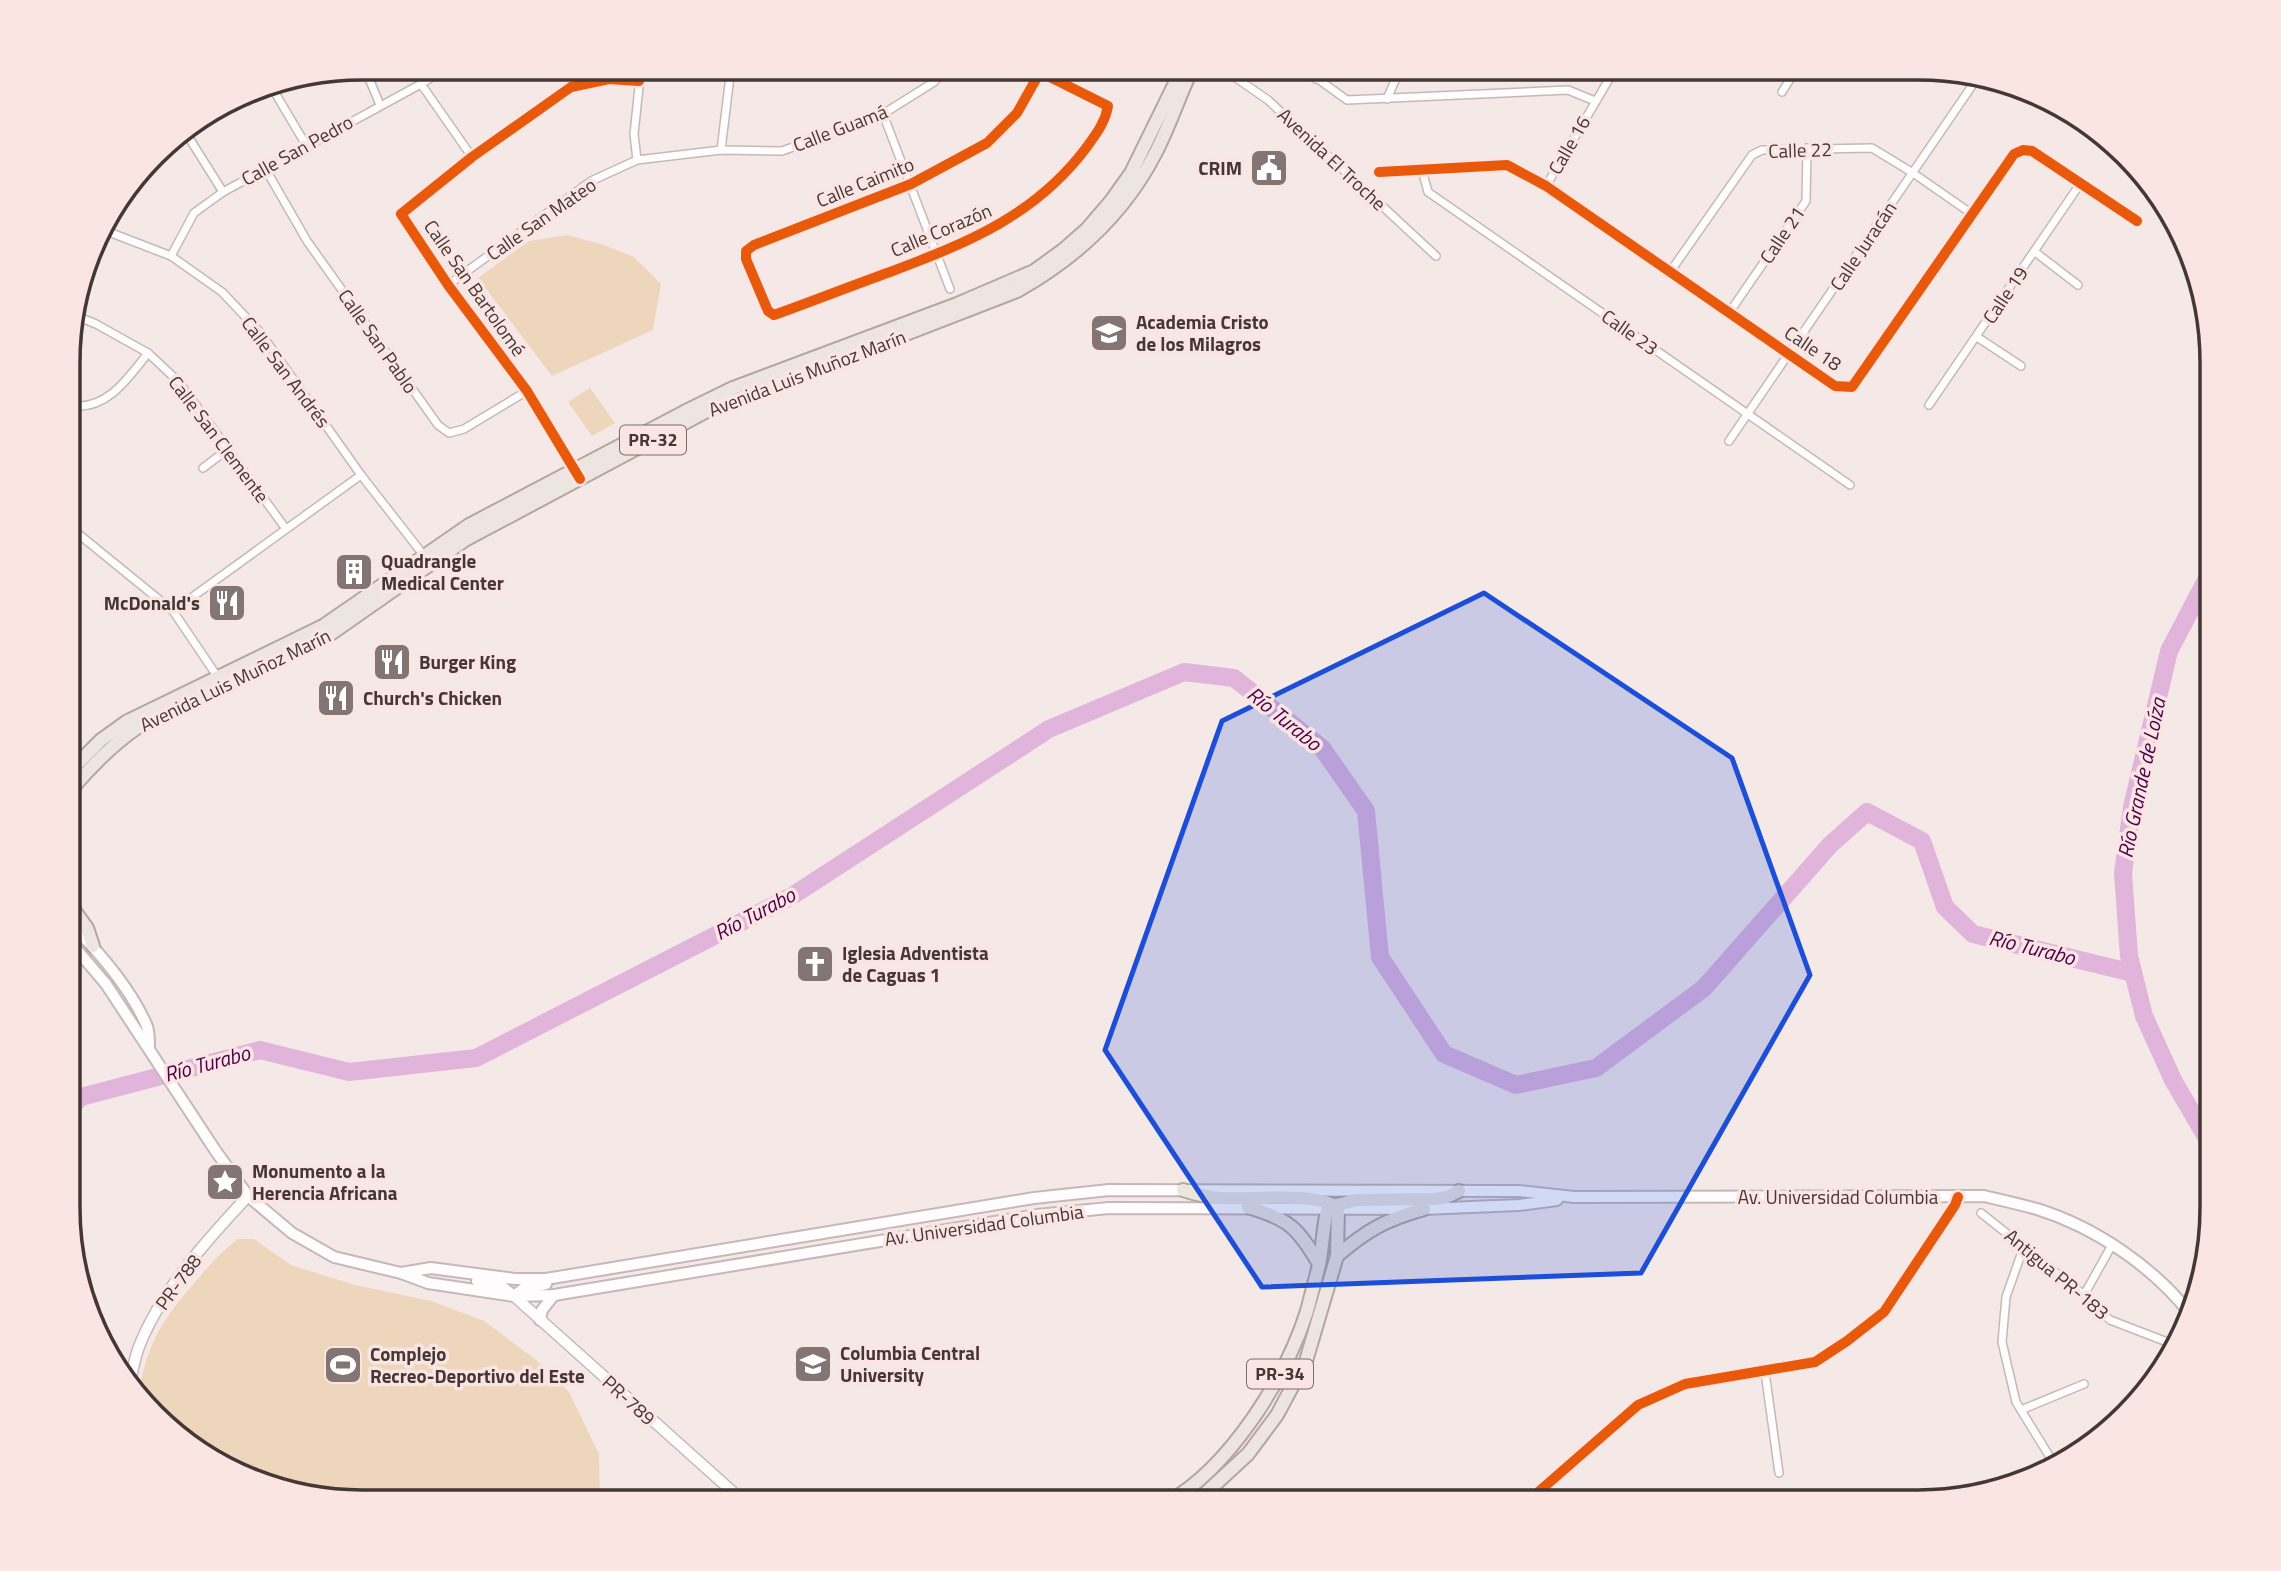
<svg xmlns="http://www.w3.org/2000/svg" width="2281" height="1571" font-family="'Titillium Web',sans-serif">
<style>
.green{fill:#edd6bb}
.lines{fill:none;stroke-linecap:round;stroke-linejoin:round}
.river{stroke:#e1b4db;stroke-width:18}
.minor-casing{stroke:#c4b9b8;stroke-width:10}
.tertiary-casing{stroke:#c4b9b8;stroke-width:13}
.secondary-casing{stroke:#c4b9b8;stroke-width:14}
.primary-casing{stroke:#b7a69f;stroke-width:16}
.minor{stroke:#fefcfc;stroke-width:7}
.tertiary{stroke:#fefcfc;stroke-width:10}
.secondary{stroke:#fefcfc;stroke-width:10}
.primary{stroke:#ece5e0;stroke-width:12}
.cycleway-casing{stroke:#fae5e3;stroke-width:15}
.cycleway{stroke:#e8590c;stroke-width:10}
.marked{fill:#1d4ed8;fill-opacity:0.2;stroke:#1d4ed8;stroke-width:5;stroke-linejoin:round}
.labels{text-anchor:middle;stroke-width:7;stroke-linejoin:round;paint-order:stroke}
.shield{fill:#fae5e3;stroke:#7b6b6a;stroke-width:2}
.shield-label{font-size:18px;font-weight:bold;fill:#443736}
.street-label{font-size:19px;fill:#443736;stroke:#fae5e3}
.poi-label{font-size:19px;font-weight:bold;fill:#443736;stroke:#fae5e3;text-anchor:start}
.water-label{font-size:21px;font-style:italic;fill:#4c024b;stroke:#fae5e3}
.rim{fill:none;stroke:#443736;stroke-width:3.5}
</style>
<rect width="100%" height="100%" fill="#f5e9e8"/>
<!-- green -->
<g class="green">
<polygon points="567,235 604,245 634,257 661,284 653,330 552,376 478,278 529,241"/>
<polygon points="590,388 615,423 592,436 568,402"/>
<path d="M238,1239H254L291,1265L355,1285L431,1301L484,1321L535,1359L569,1392L599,1454L600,1502H344L268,1487L184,1442L139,1391C148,1342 163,1319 195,1282C209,1266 221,1252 238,1239Z"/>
</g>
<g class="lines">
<!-- river -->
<g class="river">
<polyline points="2212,569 2169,651 2132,807 2123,873 2129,956 2144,1016 2173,1080 2212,1147"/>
<polyline points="71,1107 81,1097 260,1050 349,1072 476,1058 792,896 1049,729 1184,672 1234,678 1322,748 1366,811 1380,957 1444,1054 1516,1085 1596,1068 1704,988 1830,845 1867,812 1922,841 1945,907 1973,934 2133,973"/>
</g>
<defs>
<g id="minor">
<polyline points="368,68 368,76 380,105"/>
<path d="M1034,69L1108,106C1105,123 1096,134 1086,148C1035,216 967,243 890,272C851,286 813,301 774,315L768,311L746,259V251L754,245L911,184L987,143L1017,113L1040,72"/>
<polyline points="1223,69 1268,100 1436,256"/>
<polyline points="1304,69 1347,100 1568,90 1595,101"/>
<polyline points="730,76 781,74 793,68"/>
<polyline points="1792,76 1882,74 1891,69"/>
<polyline points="1316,79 1321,69"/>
<polyline points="421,84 472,157"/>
<polyline points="271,86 306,145"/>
<polyline points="1782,92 1792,76 1792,69"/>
<polyline points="1387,99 1400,69"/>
<polyline points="883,114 950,289"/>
<polyline points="186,133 223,192"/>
<polyline points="721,150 731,68"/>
<polyline points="637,160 634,134 641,68"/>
<polyline points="265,168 307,241 438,425 449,433 464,429 527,391"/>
<polyline points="1422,170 1428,192 1850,485"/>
<polyline points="1379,172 1507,165 1546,186 1835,386 1852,387 2014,154 2023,150 2032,151 2137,221"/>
<polyline points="1546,186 1615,69"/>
<polyline points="101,229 171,256 222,292 259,331 361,475 425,557"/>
<polyline points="2035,252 2078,285"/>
<polyline points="171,256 194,213 223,192 421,84 446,68"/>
<polyline points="1670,272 1752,155 1762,150 1872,148 1913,173 1972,214"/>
<polyline points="448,285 591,181 637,160 721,150 782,151 883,114 934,82 945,68"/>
<polyline points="1729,313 1806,201 1807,148"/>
<polyline points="74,315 96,324 148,353 179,382 286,529"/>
<polyline points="1977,337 2021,366"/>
<path d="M71,405C106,412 129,377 148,353"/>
<polyline points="1929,405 2080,184"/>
<polyline points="1729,441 1978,77"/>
<polyline points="203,468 228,449"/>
<polyline points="576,473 527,391 448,285 401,214 472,157 571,87 609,79 639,81"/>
<polyline points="71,531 76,532 173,611 219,679"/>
<polyline points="173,611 361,475"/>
<polyline points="1981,1213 2084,1295 2110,1320 2175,1345"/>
<polyline points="2024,1246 2006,1297 2002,1342 2016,1402 2056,1467"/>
<polyline points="2084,1295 2112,1245"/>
<polyline points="1765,1372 1779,1473"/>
<polyline points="2021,1410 2084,1384"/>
<polyline points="1529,1503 1536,1494 1638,1405 1685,1384 1815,1362 1847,1341 1884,1312 1955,1205 1958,1197"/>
</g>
<g id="tertiary">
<polyline points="514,1296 744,1502"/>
<path d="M130,1381C133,1369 135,1356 140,1344C163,1288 207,1240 248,1196"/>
</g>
<g id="secondary">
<path d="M71,924C99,952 129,986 146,1024C149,1030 149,1038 149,1045"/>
<polyline points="71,943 106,984 215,1150 248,1196 292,1233 334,1257 401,1273 428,1283 514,1296 554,1295 1037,1215 1109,1208 1424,1209 1519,1205 1557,1200"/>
<path d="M401,1273L431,1268L515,1279H546L1034,1198L1109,1190L1519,1191L1574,1197L1984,1196C2001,1200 2019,1204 2037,1209C2095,1227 2154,1267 2191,1315"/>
<polyline points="477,1281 500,1285 514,1296 523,1289 546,1284"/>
<polyline points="540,1320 542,1310 554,1295"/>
</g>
<g id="primary">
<polyline points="71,770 101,740 126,722 323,626 469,525 684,412 733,388 957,304 1034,271 1063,250 1087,229 1111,201 1131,173 1182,69"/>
<path d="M71,790C91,766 112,745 138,727L332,633L465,540L707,411L1017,291C1076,258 1125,213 1156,152C1170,125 1179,96 1192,69"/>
<polyline points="71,906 87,928 93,946"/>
<path d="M1183,1190C1195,1194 1207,1197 1220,1198C1251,1200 1314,1191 1338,1208L1337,1256L1306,1361L1277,1415L1248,1454L1196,1502"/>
<path d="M1248,1207C1289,1219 1298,1228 1319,1264"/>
<path d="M1337,1256C1367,1230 1385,1220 1424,1209"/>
<path d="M1168,1502C1229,1468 1286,1378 1307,1311C1311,1296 1315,1280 1319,1265C1323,1245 1323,1225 1328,1207L1357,1200L1435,1199L1447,1197L1459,1191"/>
</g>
</defs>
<!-- minor casing -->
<use href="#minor" class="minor-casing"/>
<!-- tertiary casing -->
<use href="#tertiary" class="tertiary-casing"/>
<!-- secondary casing -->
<use href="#secondary" class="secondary-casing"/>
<!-- primary casing -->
<use href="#primary" class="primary-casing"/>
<!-- minor -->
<use href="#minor" class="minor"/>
<!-- tertiary -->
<use href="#tertiary" class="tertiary"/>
<!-- secondary -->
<use href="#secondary" class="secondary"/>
<!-- primary -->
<use href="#primary" class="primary"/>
<defs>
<g id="cycleway">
<path d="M1034,69L1108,106C1105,123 1096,134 1086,148C1035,216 967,243 890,272C851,286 813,301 774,315L768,311L746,259V251L754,245L911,184L987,143L1017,113L1040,72"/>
<polyline points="1379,172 1507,165 1546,186 1835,386 1852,387 2014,154 2023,150 2032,151 2137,221"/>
<polyline points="580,479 527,391 448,285 401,214 472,157 571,87 609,79 639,81"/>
<polyline points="1529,1503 1536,1494 1638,1405 1685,1384 1815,1362 1847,1341 1884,1312 1955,1205 1958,1197"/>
</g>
</defs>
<!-- cycleway casing -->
<use href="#cycleway" class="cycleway-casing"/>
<!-- cycleway -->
<use href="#cycleway" class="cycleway"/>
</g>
<!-- marked area -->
<path class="marked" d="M1484,593L1732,758L1810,975L1641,1273L1262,1287L1105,1050L1222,721Z"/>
<!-- icons -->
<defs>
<symbol id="civic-square" viewBox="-11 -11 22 22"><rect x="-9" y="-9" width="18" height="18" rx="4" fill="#827574" stroke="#fae5e3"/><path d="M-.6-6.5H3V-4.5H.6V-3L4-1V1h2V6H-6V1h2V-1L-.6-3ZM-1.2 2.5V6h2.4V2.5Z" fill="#fff"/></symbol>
<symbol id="school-square" viewBox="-11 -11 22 22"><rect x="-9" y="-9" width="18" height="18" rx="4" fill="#827574" stroke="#fae5e3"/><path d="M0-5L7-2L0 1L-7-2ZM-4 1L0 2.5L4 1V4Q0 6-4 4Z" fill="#fff"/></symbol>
<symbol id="building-square" viewBox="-11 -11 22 22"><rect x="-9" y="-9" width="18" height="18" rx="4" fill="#827574" stroke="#fae5e3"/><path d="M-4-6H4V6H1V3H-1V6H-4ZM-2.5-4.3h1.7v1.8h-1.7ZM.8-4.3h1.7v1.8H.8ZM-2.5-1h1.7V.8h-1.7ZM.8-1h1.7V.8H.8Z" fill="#fff"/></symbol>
<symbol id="restaurant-square" viewBox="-11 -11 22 22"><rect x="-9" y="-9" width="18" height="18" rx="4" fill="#827574" stroke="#fae5e3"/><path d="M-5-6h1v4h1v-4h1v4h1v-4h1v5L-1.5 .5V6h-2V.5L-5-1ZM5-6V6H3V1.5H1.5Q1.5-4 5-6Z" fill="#fff"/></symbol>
<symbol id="church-square" viewBox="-11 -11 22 22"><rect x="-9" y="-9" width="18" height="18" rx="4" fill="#827574" stroke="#fae5e3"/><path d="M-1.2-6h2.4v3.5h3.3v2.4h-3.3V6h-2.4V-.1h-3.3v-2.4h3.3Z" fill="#fff"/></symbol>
<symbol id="sight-square" viewBox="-11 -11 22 22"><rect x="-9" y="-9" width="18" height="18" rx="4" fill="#827574" stroke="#fae5e3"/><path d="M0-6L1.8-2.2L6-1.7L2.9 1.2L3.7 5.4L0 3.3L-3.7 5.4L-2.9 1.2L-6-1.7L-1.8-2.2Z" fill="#fff"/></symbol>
<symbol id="university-square" viewBox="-11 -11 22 22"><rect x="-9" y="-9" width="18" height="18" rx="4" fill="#827574" stroke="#fae5e3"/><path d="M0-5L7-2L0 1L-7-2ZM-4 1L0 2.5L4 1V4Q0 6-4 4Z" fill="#fff"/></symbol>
<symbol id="stadium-square" viewBox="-11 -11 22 22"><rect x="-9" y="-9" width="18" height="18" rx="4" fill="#827574" stroke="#fae5e3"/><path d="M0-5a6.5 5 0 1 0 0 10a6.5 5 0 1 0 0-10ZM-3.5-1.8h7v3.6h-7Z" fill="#fff"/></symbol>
</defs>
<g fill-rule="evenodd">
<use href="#civic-square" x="1247" y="146" width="44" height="44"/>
<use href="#school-square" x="1087" y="311" width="44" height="44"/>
<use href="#building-square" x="332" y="550" width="44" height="44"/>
<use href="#restaurant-square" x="205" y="581" width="44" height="44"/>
<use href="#restaurant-square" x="370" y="640" width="44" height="44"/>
<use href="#restaurant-square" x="314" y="676" width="44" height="44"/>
<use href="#church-square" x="793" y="942" width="44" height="44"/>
<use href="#sight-square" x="203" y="1160" width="44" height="44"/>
<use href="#university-square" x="791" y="1342" width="44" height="44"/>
<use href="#stadium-square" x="321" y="1343" width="44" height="44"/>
</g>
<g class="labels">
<!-- shield labels -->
<g class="shield">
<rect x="620" y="425.5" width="66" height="29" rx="5"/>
<rect x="1247" y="1359.5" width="66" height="29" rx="5"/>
</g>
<g class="shield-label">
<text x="653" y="446">PR-32</text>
<text x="1280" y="1380">PR-34</text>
</g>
<!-- street labels -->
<g class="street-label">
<text transform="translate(840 128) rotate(-21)" y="7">Calle Guamá</text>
<text transform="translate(1569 145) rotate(-60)" y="7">Calle 16</text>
<text transform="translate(297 150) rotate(-29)" y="7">Calle San Pedro</text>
<text transform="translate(1800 150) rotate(-2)" y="7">Calle 22</text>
<text transform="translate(1332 159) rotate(43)" y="7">Avenida El Troche</text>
<text transform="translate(865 182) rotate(-22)" y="7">Calle Caimito</text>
<text transform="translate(541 219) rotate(-35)" y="7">Calle San Mateo</text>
<text transform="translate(941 230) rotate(-23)" y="7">Calle Corazón</text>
<text transform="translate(1782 235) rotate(-56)" y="7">Calle 21</text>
<text transform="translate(1863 246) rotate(-56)" y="7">Calle Juracán</text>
<text transform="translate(475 288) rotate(55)" y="7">Calle San Bartolomé</text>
<text transform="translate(2005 295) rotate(-56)" y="7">Calle 19</text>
<text transform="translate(1630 332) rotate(35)" y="7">Calle 23</text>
<text transform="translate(378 341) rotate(55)" y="7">Calle San Pablo</text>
<text transform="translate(1813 348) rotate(34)" y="7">Calle 18</text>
<text transform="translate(286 372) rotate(53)" y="7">Calle San Andrés</text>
<text transform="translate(807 373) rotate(-21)" y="7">Avenida Luis Muñoz Marín</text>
<text transform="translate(219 439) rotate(53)" y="7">Calle San Clemente</text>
<text transform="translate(235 680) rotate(-26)" y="7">Avenida Luis Muñoz Marín</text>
<text x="1838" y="1204">Av. Universidad Columbia</text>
<text transform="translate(984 1225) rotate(-8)" y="7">Av. Universidad Columbia</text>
<text transform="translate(2057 1274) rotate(40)" y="7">Antigua PR-183</text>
<text transform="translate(178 1282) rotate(-54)" y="7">PR-788</text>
<text transform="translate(629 1400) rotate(42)" y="7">PR-789</text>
</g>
<!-- poi labels -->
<g class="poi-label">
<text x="1242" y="175" text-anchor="end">CRIM</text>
<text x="1136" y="329">Academia Cristo<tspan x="1136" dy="22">de los Milagros</tspan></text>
<text x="381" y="568">Quadrangle<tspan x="381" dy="22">Medical Center</tspan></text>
<text x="200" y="610" text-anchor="end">McDonald's</text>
<text x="419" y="669">Burger King</text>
<text x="363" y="705">Church's Chicken</text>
<text x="842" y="960">Iglesia Adventista<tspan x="842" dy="22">de Caguas 1</tspan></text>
<text x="252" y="1178">Monumento a la<tspan x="252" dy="22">Herencia Africana</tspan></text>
<text x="840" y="1360">Columbia Central<tspan x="840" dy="22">University</tspan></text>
<text x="370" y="1361">Complejo<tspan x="370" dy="22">Recreo-Deportivo del Este</tspan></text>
</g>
<!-- water labels -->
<g class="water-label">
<text transform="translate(1284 719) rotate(39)" y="7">Río Turabo</text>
<text transform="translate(2142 778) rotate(-78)" y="7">Río Grande de Loíza</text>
<text transform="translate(755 914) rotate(-28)" y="7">Río Turabo</text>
<text transform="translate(2032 948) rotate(14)" y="7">Río Turabo</text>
<text transform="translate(207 1064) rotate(-15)" y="7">Río Turabo</text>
</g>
</g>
<!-- crop -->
<path d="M0 0H2281V1571H0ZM362 80H1918A282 282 0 0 1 2200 362V1208A282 282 0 0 1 1918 1490H362A282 282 0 0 1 80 1208V362A282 282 0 0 1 362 80Z" fill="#fae5e3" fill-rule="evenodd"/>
<path class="rim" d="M362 80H1918A282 282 0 0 1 2200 362V1208A282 282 0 0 1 1918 1490H362A282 282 0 0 1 80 1208V362A282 282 0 0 1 362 80Z"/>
</svg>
